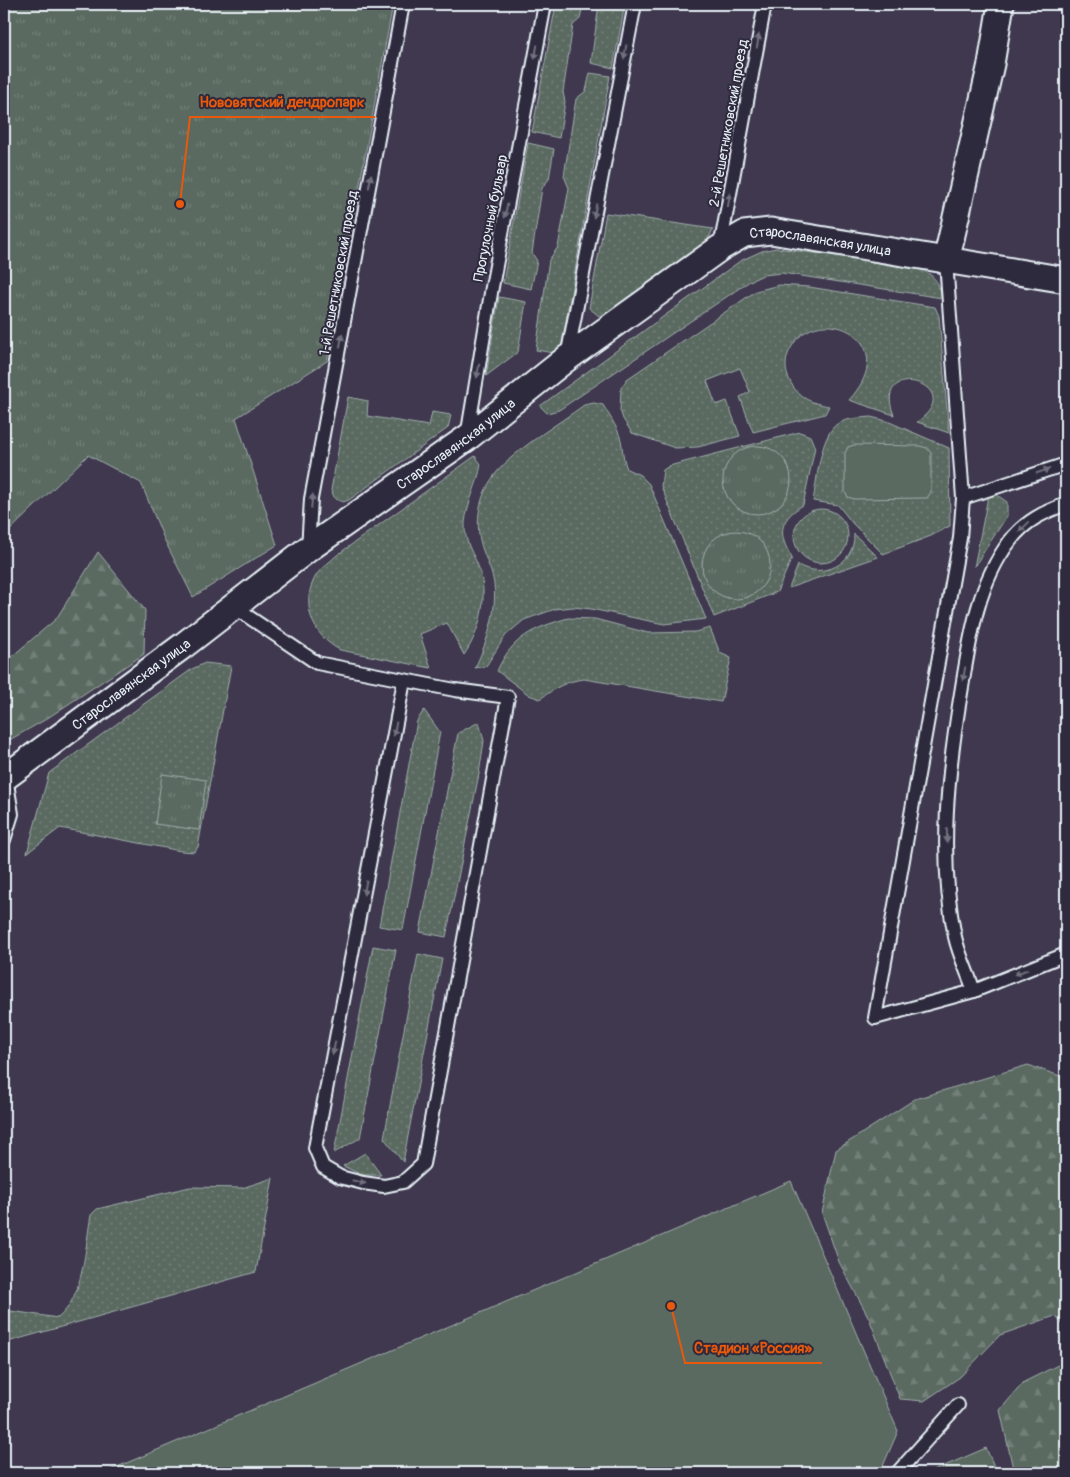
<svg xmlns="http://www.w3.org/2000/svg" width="1070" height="1477" font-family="Pangolin,sans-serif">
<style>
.grass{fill:url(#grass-dots);stroke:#a1aeac}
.forest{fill:url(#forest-firs);stroke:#a1aeac}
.park{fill:url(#park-tufts);stroke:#a1aeac}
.pitch{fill:#5a6a61;stroke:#a1aeac}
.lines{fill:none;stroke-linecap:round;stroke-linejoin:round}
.service-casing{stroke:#e8f1f8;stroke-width:16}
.minor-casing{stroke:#e8f1f8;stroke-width:29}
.service{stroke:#2f2a3d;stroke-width:12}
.minor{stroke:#2f2a3d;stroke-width:25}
.oneway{fill:#70707e}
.labels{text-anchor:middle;stroke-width:4;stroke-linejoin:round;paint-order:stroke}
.street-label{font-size:14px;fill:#e8f1f8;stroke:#2f2a3d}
.leader{fill:none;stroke:#e8590c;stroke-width:2}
.callout-dot{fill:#e8590c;stroke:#2f2a3d;stroke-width:2}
.callout-label{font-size:15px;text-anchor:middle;font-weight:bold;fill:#e8590c;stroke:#2f2a3d;stroke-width:4;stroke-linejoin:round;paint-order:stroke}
</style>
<defs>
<pattern id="grass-dots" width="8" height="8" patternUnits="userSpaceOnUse" patternTransform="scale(1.25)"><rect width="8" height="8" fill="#5a6a61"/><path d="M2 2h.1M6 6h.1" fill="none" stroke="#728078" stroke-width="1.8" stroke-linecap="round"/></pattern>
<pattern id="forest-firs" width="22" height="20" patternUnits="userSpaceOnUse" patternTransform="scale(1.25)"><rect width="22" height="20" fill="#5a6a61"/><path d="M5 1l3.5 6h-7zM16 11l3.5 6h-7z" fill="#728078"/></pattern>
<pattern id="park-tufts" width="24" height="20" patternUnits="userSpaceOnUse" patternTransform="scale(1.25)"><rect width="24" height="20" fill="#5a6a61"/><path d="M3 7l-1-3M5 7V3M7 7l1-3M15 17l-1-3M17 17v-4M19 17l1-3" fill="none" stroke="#728078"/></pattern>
</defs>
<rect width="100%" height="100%" fill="#3f384e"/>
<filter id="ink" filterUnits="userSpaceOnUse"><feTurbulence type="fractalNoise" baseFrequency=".02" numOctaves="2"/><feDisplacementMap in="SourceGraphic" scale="10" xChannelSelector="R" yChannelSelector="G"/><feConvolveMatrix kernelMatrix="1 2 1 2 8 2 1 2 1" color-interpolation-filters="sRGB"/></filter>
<g filter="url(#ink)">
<!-- grass -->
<g class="grass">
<polygon points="556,4 583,4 580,19 573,25 563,92 565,102 559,138 532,132"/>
<polygon points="599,4 625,4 613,68 591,63"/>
<polygon points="590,73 610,76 560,354 536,350 549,260 558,247 569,188 564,176 576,99 586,91"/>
<polygon points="528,143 554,149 549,179 542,188 532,253 537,261 531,289 503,283"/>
<polygon points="606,213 713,229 706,244 606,316 599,316 589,308"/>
<path d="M776,248L914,266C932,274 939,279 942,298L782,273L763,275L750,281L559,410L547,413L540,406L740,261L762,251Z"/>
<path d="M779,285L809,287L935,307L939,316L949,433L917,422C971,384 870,357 894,415L849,400C906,338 816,299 791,348C785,358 784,370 790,381C798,398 811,403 829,406L825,414L753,432L740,397L750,392L740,368L707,381L716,405L727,401L740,436L698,447L675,448L632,433L623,419L620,410L621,388L627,379L756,291Z"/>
<polygon points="499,297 526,302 518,352 486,376"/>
<polygon points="348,397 368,401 367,416 429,426 432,412 451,415 448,428 349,500 343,502 335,499 331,490"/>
<path d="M594,403L603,405C610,417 621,432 622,446C623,455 624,461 627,469L640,475L649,484L706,619L664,624L591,609L573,607L555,609L524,620L506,635L486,666L475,668C487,642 497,613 494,584C492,569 483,555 480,540C475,516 481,491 497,472C516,449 558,424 584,405Z"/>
<path d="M871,417L887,421L949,448L950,526L931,536L883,554L853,524L838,505L813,501C817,481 820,436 837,424C846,418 861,418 871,417Z"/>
<path d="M800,432L810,436L815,447L803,505C778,520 778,535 792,558L777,592L714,617L661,486L663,470L669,466Z"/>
<path d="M475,456L481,464C478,485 467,502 465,523C464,544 474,553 480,571C488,599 480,632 464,655L447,623L420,634L431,668L340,650C312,636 299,602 317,574C322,567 331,561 337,555Z"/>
<polygon points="997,495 1007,502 1007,516 974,567 988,497"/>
<circle cx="821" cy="536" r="27"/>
<path d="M854,534L878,557L789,588L798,565C823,579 855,565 854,534Z"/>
<path d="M568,618L595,619L648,633L695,632L710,628L720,653L731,658L721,702L584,679C566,681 555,688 540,699L529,695L497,671C512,637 534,628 568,618Z"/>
<polygon points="205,663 231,666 198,847 194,852 181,851 60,828 27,853 49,773 192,669"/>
<polygon points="424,710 440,732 403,930 379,926 417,721"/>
<polygon points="479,722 484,741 479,774 446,937 420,932 458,733"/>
<polygon points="373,946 396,950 360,1138 334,1153"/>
<polygon points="418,954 442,959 403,1162 384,1138"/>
<polygon points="365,1153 381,1175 362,1175 343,1166"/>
<path d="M273,1178L256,1272L4,1343V1310L58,1318C84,1297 85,1247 91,1215L97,1209L190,1187L242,1188Z"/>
</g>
<!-- forest -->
<g class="forest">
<polygon points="98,552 145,610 144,654 43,721 4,743 4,663 56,619"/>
<polygon points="1028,1065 1066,1078 1066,1328 1055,1316 1000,1335 960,1377 924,1401 900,1399 869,1318 839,1262 822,1213 836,1150 915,1099"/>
<polygon points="1066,1361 1066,1473 1014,1473 1000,1410 1024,1382"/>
</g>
<!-- park -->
<g class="park">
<polygon points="4,4 393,4 327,361 236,418 277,545 193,597 164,539 141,483 88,455 4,536"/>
<circle cx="757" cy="480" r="34"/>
<circle cx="736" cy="565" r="34"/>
<polygon points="162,774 206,780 199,830 155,824"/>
</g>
<!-- pitch -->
<g class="pitch">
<polygon points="854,445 920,446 927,448 931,453 931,492 927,498 854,499 848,497 845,492 845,453 848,447"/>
<polygon points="791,1181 898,1431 880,1473 103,1473"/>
<polygon points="986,1448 997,1473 928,1473"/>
</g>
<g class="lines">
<defs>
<g id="service">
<polyline points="720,248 765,4"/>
<polyline points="946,261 963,498 960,538 875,1018 974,991 1066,954"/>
<polyline points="567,357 635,4"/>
<polyline points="467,437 492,287 545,4"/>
<polyline points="963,498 1066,464"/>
<polyline points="308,549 311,499 403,4"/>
<polyline points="234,607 317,663 455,690 508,697 423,1164 403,1182 384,1186 363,1183 340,1177 323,1167 315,1148 404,681"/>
<polyline points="4,840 12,814 6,777"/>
<path d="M974,991C968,973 959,955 955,937C938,855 948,769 962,687C970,637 978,583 1010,541C1025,521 1044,512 1066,504"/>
<polyline points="897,1473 958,1405"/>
</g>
<g id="minor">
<polyline points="946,261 991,64 1001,4"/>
<path id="s1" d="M4,778L184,645L308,549L467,438L566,359L720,248L744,234L771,231L1066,280"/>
</g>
</defs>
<!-- service casing -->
<use href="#service" class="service-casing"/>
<!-- minor casing -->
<use href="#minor" class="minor-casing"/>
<!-- service -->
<use href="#service" class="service"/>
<!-- minor -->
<use href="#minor" class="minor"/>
</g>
<!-- one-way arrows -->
<defs><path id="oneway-solid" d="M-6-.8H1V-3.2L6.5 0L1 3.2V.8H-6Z" transform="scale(1.25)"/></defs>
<g class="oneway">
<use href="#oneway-solid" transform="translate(758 41) rotate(-80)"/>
<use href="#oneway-solid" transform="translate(536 52) rotate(100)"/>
<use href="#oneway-solid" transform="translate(625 52) rotate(101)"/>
<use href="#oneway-solid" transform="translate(370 181) rotate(-80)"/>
<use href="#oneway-solid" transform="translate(729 200) rotate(-80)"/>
<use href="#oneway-solid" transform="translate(506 211) rotate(101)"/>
<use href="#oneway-solid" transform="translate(595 211) rotate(101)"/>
<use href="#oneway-solid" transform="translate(341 341) rotate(-80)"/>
<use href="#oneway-solid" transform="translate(478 371) rotate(100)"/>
<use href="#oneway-solid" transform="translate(1043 471) rotate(-19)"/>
<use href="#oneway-solid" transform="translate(312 501) rotate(-83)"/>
<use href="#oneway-solid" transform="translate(1024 527) rotate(136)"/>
<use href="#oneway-solid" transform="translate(964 674) rotate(100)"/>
<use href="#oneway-solid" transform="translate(395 729) rotate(101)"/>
<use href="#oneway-solid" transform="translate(947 836) rotate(89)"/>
<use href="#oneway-solid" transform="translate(365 888) rotate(101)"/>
<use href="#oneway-solid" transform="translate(1021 972) rotate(158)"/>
<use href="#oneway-solid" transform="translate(334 1048) rotate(101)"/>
<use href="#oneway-solid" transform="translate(359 1182) rotate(13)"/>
</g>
</g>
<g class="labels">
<!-- street labels -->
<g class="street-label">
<text transform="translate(728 123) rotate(-80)" y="5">2-й Решетниковский проезд</text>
<text transform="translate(490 218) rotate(-79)" y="5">Прогулочный бульвар</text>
<text dy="5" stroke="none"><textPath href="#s1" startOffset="996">Старославянская улица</textPath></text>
<text transform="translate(338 273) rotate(-80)" y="5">1-й Решетниковский проезд</text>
<text dy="5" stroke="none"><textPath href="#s1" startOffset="562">Старославянская улица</textPath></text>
<text dy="5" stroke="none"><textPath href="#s1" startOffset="158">Старославянская улица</textPath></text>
</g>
</g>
<!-- callouts -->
<path class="leader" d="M180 204L190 117H375M671 1306L685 1363H822"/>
<g class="callout-dot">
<circle cx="180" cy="204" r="5"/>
<circle cx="671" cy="1306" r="5"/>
</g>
<g class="callout-label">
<text x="282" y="107">Нововятский дендропарк</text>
<text x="753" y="1353">Стадион «Россия»</text>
</g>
<!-- margin -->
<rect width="1070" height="1477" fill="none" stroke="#2f2a3d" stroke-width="20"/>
<rect x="10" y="10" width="1050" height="1457" fill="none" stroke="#e8f1f8" stroke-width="2" filter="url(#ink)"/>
</svg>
